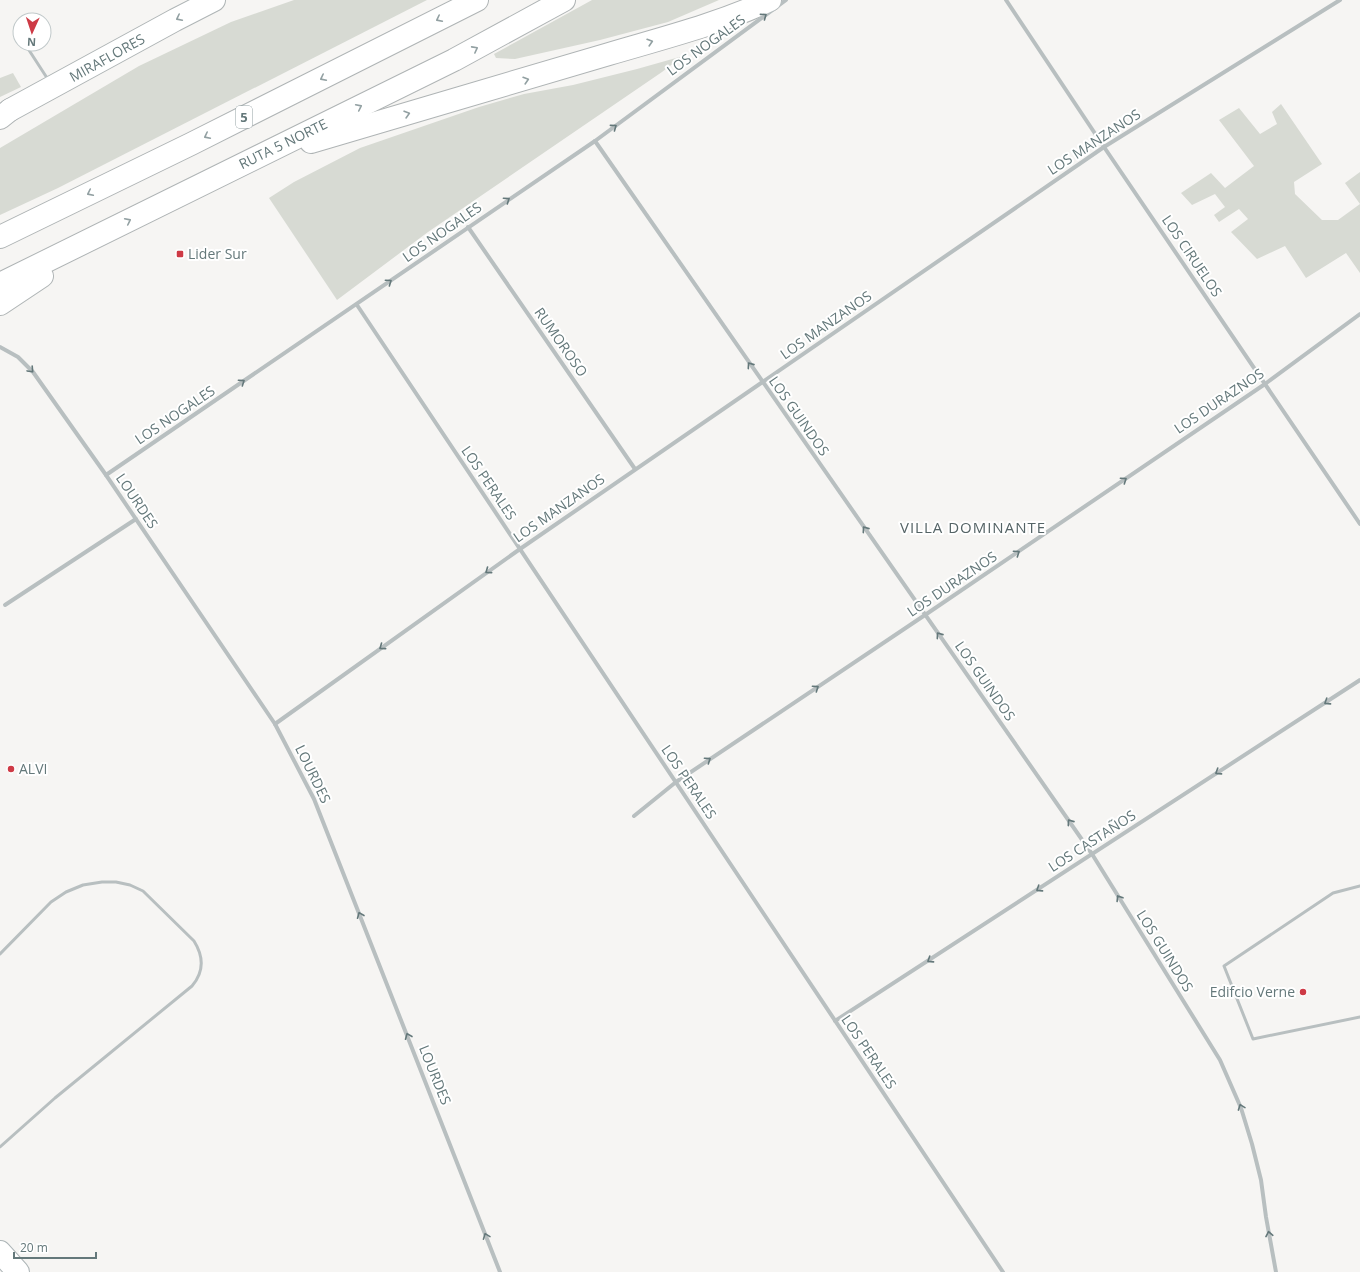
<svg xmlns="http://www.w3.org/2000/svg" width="1360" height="1272" font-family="'Open Sans',sans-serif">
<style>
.green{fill:#d7dad3}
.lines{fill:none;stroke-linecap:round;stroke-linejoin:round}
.secondary-casing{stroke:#adb5b7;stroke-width:24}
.primary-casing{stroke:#afb5b6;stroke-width:24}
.highway-casing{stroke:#afb4b5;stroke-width:24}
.lane{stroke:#b8bfc0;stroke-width:3}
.street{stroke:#b8bfc0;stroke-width:4}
.secondary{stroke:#fff;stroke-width:22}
.primary{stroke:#fff;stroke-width:22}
.highway{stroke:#fff;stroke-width:22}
.oneway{stroke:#64787a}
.oneway2{stroke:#92a0a2}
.poi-dot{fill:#ce3a45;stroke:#fff;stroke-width:1.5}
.labels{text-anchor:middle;stroke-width:4;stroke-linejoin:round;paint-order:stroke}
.shield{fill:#fff;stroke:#92a0a2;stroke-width:1}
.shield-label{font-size:13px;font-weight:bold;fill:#64787a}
.street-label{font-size:14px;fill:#64787a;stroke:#fff}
.poi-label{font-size:14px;fill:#64787a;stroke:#fff;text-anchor:start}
.neighbourhood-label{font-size:15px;letter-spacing:1px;fill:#556466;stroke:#fff}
</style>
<rect width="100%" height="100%" fill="#f6f5f3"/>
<!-- green -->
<g class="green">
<polygon points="294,0 427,0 58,188 0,215 0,148 139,66 231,22"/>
<polygon points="592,0 719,0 668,22 600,40 515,59 496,58 494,54"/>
<polygon points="683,56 662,72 428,232 337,300 269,198 294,182 360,148 479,107 524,94 573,85 637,69"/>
<polygon points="13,73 21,87 0,97 0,78"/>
<polygon points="1281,104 1322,164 1294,182 1295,194 1322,220 1338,220 1360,204 1360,273 1346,253 1306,278 1285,246 1257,259 1231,232 1248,219 1239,209 1219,222 1214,215 1225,207 1215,194 1192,205 1181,193 1211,173 1225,188 1254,166 1219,120 1239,108 1260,134 1277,124 1272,112"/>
<polygon points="1360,172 1360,204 1345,183"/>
</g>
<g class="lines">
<defs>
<polyline id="secondary" points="0,1252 18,1272"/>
<polyline id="primary" points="10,110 175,20 214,0"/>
<g id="highway">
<polyline points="0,118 10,110"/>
<path d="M311,142C410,112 510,84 609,54C663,38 719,24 770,0"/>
<polyline points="0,237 191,144 477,0"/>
<polyline points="0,284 454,60 564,0"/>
<polyline points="0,304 42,276"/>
</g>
</defs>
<!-- secondary casing -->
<use href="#secondary" class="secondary-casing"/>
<!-- primary casing -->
<use href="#primary" class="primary-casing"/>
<!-- highway casing -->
<use href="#highway" class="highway-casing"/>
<!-- lane -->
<g class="lane">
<polyline points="15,27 20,36"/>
<polyline points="25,44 49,81"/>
<polyline points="1360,886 1333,893 1224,966 1253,1039 1360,1017"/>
<path d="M0,954L51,902L66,892L83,885L102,882H116L130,885L143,891L194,941C204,957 204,972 192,986L55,1098L0,1147"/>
</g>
<!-- street -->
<g class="street">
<polyline points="1006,0 1104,147 1360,524"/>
<polyline points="595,141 1092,854 1220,1060 1241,1108 1252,1144 1261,1180 1266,1217 1276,1272"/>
<polyline points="468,227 635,469"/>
<polyline points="357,305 1003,1272"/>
<polyline points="0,347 18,357 33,372 106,475 275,724 314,799 500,1272"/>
<polyline points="106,475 595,141 786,0"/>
<polyline points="5,605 136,519"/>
<polyline points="275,724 520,549 1104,147 1340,0"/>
<polyline points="634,816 676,782 925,615 1265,384 1360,314"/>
<polyline points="835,1021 1360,680"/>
</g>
<!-- secondary -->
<use href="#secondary" class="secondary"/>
<!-- primary -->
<use href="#primary" class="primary"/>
<!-- highway -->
<use href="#highway" class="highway"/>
</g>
<!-- one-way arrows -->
<defs><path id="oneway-chevron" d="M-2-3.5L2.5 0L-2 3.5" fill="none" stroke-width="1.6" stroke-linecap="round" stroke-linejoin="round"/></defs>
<g class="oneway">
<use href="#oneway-chevron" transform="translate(764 16) rotate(-36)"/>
<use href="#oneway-chevron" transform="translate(614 127) rotate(-36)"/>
<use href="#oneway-chevron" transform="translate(507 200) rotate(-34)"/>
<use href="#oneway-chevron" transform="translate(389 282) rotate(-35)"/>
<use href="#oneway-chevron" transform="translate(750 365) rotate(-125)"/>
<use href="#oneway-chevron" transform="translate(31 370) rotate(47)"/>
<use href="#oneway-chevron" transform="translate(242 382) rotate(-34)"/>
<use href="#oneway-chevron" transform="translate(1124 480) rotate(-34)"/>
<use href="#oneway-chevron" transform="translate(865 529) rotate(-125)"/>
<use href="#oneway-chevron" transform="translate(1017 553) rotate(-34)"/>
<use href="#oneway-chevron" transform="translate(488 571) rotate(144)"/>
<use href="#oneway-chevron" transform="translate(939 635) rotate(-125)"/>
<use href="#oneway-chevron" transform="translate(382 647) rotate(144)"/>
<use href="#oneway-chevron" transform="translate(816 688) rotate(-34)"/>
<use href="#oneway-chevron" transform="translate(1327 702) rotate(147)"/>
<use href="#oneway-chevron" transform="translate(708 760) rotate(-34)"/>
<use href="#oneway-chevron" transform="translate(1218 772) rotate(147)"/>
<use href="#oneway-chevron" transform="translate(1070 822) rotate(-125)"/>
<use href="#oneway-chevron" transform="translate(1039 889) rotate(147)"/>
<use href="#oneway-chevron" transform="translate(1119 898) rotate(-122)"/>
<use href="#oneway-chevron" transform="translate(360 915) rotate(-112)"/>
<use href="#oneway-chevron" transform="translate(930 960) rotate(147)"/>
<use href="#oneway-chevron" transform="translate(408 1036) rotate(-112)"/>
<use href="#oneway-chevron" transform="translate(1241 1107) rotate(-110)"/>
<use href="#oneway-chevron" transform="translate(1269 1234) rotate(-101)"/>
<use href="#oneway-chevron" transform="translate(486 1236) rotate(-111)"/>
</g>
<g class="oneway2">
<use href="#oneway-chevron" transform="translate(179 18) rotate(153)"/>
<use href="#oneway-chevron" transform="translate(439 19) rotate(153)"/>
<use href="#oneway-chevron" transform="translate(650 42) rotate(-17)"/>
<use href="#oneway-chevron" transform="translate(475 49) rotate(-28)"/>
<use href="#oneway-chevron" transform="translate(323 78) rotate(153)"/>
<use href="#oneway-chevron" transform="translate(526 80) rotate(-17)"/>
<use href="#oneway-chevron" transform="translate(359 107) rotate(-26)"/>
<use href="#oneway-chevron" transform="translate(407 114) rotate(-16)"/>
<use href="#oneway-chevron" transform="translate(207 136) rotate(153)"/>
<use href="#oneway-chevron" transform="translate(90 193) rotate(154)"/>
<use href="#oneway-chevron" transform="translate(128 221) rotate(-26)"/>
</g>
<!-- markers -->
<g class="poi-dot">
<rect x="176" y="250" width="8" height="8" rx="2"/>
<circle cx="11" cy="769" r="4"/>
<circle cx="1303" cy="992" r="4"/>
</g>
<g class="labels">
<!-- shield labels -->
<rect class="shield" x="236" y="106" width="16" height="22" rx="3"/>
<g class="shield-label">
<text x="244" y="122">5</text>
</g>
<!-- street labels -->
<g class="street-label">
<text transform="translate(706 45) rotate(-36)" y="5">LOS NOGALES</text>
<text transform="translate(107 58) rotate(-29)" y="5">MIRAFLORES</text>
<text transform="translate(1094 142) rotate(-33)" y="5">LOS MANZANOS</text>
<text transform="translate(283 144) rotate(-26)" y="5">RUTA 5 NORTE</text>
<text transform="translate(442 232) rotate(-35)" y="5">LOS NOGALES</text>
<text transform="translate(1192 256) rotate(56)" y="5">LOS CIRUELOS</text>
<text transform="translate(826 325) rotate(-35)" y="5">LOS MANZANOS</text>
<text transform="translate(561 342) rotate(55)" y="5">RUMOROSO</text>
<text transform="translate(1219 401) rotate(-34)" y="5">LOS DURAZNOS</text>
<text transform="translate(175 415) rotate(-34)" y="5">LOS NOGALES</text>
<text transform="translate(799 416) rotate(55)" y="5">LOS GUINDOS</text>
<text transform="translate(489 483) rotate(56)" y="5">LOS PERALES</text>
<text transform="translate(137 501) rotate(56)" y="5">LOURDES</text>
<text transform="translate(559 508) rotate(-35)" y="5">LOS MANZANOS</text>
<text transform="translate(952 584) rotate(-34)" y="5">LOS DURAZNOS</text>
<text transform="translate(985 681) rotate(55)" y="5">LOS GUINDOS</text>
<text transform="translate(313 774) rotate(64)" y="5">LOURDES</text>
<text transform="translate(689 782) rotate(56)" y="5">LOS PERALES</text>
<text transform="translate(1092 841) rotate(-33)" y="5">LOS CASTAÑOS</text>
<text transform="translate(1165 951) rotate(58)" y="5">LOS GUINDOS</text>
<text transform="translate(869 1052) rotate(56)" y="5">LOS PERALES</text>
<text transform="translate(435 1075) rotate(68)" y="5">LOURDES</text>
</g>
<!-- poi labels -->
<g class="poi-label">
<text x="188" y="259">Lider Sur</text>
<text x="19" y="774">ALVI</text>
<text x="1295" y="997" text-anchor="end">Edifcio Verne</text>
</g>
<!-- neighbourhood labels -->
<g class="neighbourhood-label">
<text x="973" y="533">VILLA DOMINANTE</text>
</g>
</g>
<!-- north arrow -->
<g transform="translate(32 32) rotate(183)"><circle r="19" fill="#ffffff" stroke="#c1c9ca"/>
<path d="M0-3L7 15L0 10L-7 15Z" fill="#ce3a45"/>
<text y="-6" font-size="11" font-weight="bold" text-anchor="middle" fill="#64787a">N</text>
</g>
<!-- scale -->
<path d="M14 1252v6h82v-6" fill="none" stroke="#64787a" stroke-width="2"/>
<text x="20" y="1252" font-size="12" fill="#64787a" stroke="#ffffff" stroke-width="3" paint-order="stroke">20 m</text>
</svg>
